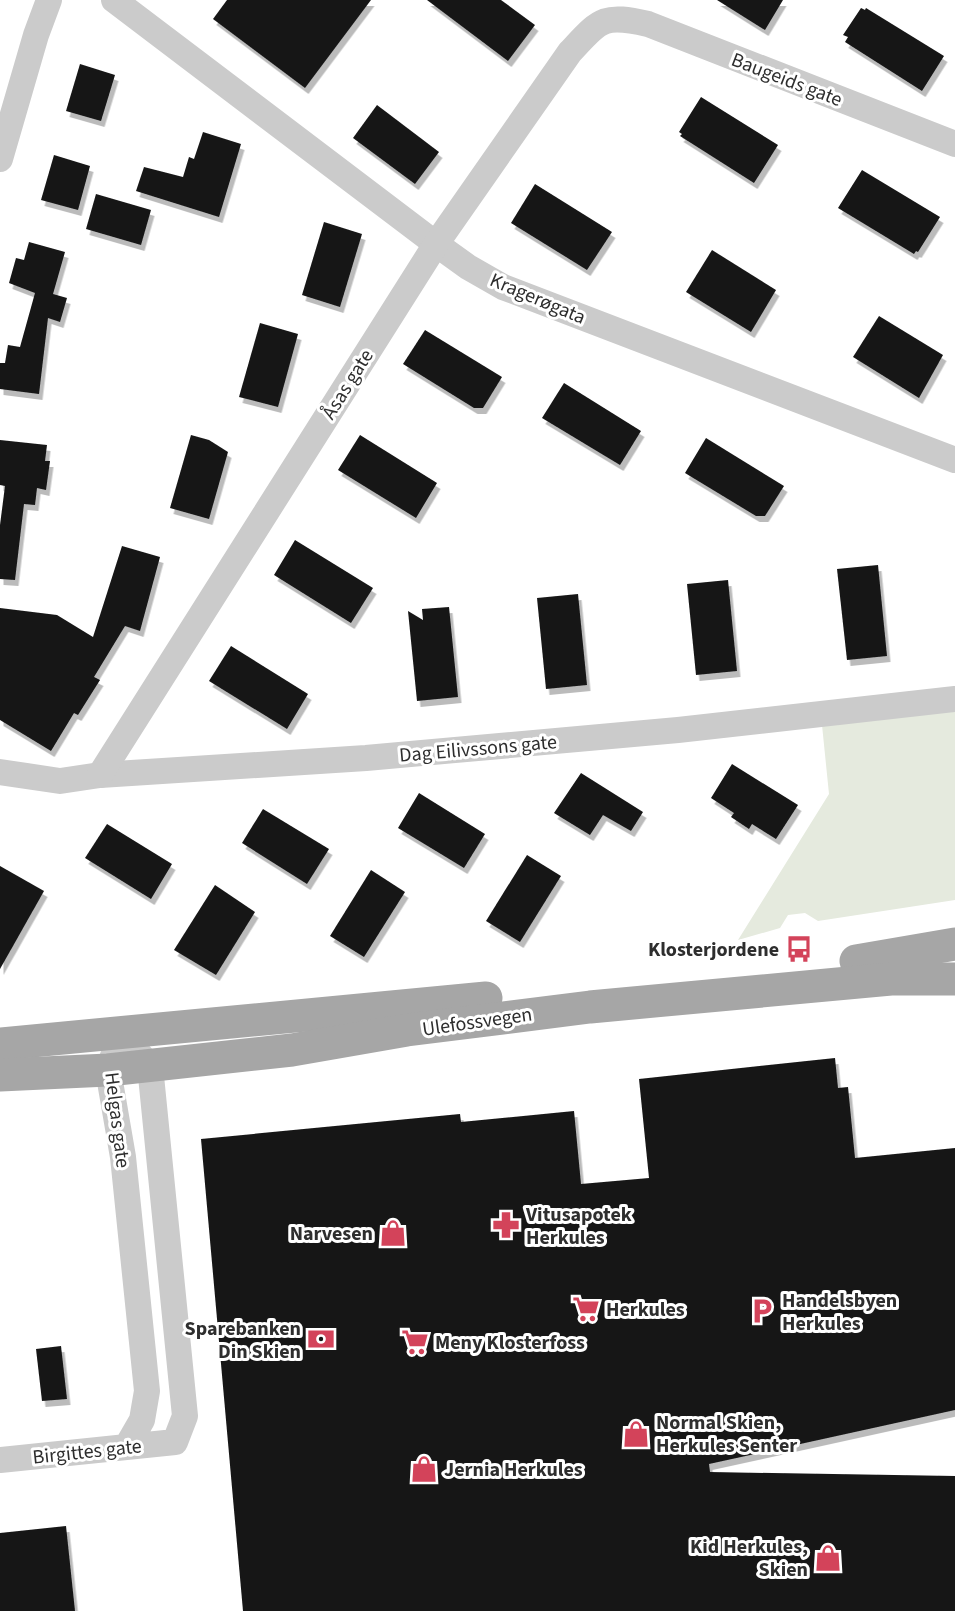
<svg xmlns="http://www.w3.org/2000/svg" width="955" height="1611" font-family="'Source Sans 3',sans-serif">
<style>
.green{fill:#e5eade}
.building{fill:#151515;filter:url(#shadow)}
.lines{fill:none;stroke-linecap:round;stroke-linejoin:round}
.minor{stroke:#cbcbcb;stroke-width:26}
.primary{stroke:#a6a6a6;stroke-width:33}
.labels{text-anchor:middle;stroke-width:6;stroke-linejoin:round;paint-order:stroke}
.street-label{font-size:20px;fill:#2e2e2e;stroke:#fff}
.poi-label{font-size:20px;font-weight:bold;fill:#2e2e2e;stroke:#fff;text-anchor:start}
</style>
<defs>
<filter id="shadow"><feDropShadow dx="3.5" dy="6" stdDeviation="0" flood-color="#0004"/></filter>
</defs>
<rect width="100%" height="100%" fill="#fff"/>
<!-- green -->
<polygon class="green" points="955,699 955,900 818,921 805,913 788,915 780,928 738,940 829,794 822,725"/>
<!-- building -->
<g class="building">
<polygon points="227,0 371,0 305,88 213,19"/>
<polygon points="427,0 501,0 535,25 508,61"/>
<polygon points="717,0 783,0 765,30"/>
<polygon points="861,8 865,10 866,8 944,56 922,91 845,42 848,37 843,35"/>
<polygon points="80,64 115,75 101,121 66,111"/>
<polygon points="701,97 778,145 754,183 680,136 682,134 679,132"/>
<polygon points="377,105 439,152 415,184 353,138"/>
<polygon points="203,132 241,144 219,217 136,191 144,167 183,177 189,157 194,159"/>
<polygon points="54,155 90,166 78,210 41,200"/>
<polygon points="862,170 940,217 918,252 916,251 914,254 838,208"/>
<polygon points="535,184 612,232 587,270 511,223"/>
<polygon points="96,194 151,210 141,245 86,229"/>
<polygon points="324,222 362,234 340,307 302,295"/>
<polygon points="29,242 65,252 53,294 67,298 60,322 48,318 39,394 0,389 0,363 5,363 8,345 20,347 35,293 9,283 16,258 24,260"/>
<polygon points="712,250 776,290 751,332 686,292"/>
<polygon points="879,316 943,355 919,398 853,357"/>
<polygon points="260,323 298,334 278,407 239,397"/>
<polygon points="425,330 502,377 483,408 474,408 403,364"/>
<polygon points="564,383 641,431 620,465 542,418"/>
<polygon points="191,435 209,440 228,452 209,519 170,508"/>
<polygon points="360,435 437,483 416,518 338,470"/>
<polygon points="706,438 784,486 765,516 756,516 685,473"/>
<polygon points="0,440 47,445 45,461 50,461 46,490 37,488 35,505 24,504 15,580 0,579 0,525 5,486 0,485"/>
<polygon points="295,540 373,588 351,623 274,575"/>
<polygon points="122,546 160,557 140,631 125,626 94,677 100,680 78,715 74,713 51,751 0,720 0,608 57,615 93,637"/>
<polygon points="878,565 887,656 847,660 837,569"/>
<polygon points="728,580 737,671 696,675 687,584"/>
<polygon points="578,594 587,685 546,689 537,598"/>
<polygon points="449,607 458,697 417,701 408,611 423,620 422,609"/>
<polygon points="231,646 308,694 287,729 209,681"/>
<polygon points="732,764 798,805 776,839 752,824 749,829 731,817 734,813 711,798"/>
<polygon points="581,773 643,812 631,831 603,815 590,835 554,813"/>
<polygon points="419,793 485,834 464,868 398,828"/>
<polygon points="263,809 329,849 307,884 242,843"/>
<polygon points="107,824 172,864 151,899 85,858"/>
<polygon points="527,855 561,876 520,942 486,921"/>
<polygon points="0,866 44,891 0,969"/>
<polygon points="371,870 405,892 364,957 330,936"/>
<polygon points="215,885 255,912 216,975 174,950"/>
<polygon points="835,1058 838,1088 848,1087 855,1158 955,1148 955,1410 709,1464 710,1472 955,1476 955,1611 243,1611 201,1139 460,1114 461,1122 574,1111 581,1184 649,1178 639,1079"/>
<polygon points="61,1346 67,1399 42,1401 36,1349"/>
<polygon points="66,1526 75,1611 0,1611 0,1533"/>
</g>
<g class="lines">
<!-- minor -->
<g class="minor">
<polyline points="114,0 436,244 468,267 503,287 955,460"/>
<polyline points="0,159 36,35 49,0"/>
<polyline points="0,772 60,781 100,775 366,758 678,730 955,699"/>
<path d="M100,775L436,244L570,52C601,19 603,14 648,24L955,144"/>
<polyline points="0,1460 175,1442 185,1416 150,1066 121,1034 108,1070 123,1157 147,1391 142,1420 127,1446"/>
</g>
<!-- primary -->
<g class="primary">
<polyline points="856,961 955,944"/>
<polyline points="0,1044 486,998"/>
<polyline points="0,1075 108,1070 292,1050 407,1030 590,1007 891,979 955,979"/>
</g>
</g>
<!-- icons -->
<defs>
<symbol id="bus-bare" viewBox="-9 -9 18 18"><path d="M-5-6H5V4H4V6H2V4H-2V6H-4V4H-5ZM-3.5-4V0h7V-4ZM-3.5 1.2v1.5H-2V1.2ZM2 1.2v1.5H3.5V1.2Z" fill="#d3435a" stroke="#fff" stroke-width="2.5" paint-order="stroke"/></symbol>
<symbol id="pharmacy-bare" viewBox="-9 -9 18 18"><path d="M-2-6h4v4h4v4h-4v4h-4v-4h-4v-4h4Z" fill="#d3435a" stroke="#fff" stroke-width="2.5" paint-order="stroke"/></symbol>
<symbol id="shop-bare" viewBox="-9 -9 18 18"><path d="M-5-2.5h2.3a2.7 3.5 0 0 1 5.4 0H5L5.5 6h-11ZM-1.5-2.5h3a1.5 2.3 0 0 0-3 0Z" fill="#d3435a" stroke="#fff" stroke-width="2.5" paint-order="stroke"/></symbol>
<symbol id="supermarket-bare" viewBox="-9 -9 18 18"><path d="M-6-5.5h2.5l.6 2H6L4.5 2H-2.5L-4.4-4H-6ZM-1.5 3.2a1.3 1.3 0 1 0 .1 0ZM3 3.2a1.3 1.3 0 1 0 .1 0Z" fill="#d3435a" stroke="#fff" stroke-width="2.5" paint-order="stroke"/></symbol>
<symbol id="parking-bare" viewBox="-9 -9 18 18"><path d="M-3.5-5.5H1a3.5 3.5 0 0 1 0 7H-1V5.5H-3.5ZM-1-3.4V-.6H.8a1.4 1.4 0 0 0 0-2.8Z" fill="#d3435a" stroke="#fff" stroke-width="2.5" paint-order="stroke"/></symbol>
<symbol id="bank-bare" viewBox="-9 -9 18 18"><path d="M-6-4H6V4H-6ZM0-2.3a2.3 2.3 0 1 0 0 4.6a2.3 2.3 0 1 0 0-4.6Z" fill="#d3435a" stroke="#fff" stroke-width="2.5" paint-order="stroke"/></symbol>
</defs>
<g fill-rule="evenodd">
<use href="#bus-bare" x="780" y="930" width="38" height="38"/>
<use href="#pharmacy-bare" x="487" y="1206" width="38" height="38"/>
<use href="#shop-bare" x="374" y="1214" width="38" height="38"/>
<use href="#supermarket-bare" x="567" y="1290" width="38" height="38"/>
<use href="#parking-bare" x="743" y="1292" width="38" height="38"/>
<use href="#bank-bare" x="302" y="1320" width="38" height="38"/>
<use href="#supermarket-bare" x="396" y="1323" width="38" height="38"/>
<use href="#shop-bare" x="617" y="1415" width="38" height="38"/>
<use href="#shop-bare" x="405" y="1450" width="38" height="38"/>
<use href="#shop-bare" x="809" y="1539" width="38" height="38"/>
</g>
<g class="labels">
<!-- street labels -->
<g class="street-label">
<text transform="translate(787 79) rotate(21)" y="7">Baugeids gate</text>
<text transform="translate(538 298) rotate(23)" y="7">Kragerøgata</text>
<text transform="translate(347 384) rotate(-58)" y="7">Åsas gate</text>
<text transform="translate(478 748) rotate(-5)" y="7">Dag Eilivssons gate</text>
<text transform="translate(477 1021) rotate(-8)" y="7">Ulefossvegen</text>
<text transform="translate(118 1120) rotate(83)" y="7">Helgas gate</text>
<text transform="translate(87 1451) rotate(-6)" y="7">Birgittes gate</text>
</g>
<!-- poi labels -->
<g class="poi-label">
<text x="779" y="956" text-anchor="end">Klosterjordene</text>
<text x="526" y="1221">Vitusapotek<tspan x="526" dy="23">Herkules</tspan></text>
<text x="373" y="1240" text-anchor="end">Narvesen</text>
<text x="782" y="1307">Handelsbyen<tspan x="782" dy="23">Herkules</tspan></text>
<text x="606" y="1316">Herkules</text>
<text x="301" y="1335" text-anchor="end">Sparebanken<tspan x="301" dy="23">Din Skien</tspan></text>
<text x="435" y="1349">Meny Klosterfoss</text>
<text x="656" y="1429">Normal Skien,<tspan x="656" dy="23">Herkules Senter</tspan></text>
<text x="444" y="1476">Jernia Herkules</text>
<text x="808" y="1553" text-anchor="end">Kid Herkules,<tspan x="808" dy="23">Skien</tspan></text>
</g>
</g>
</svg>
